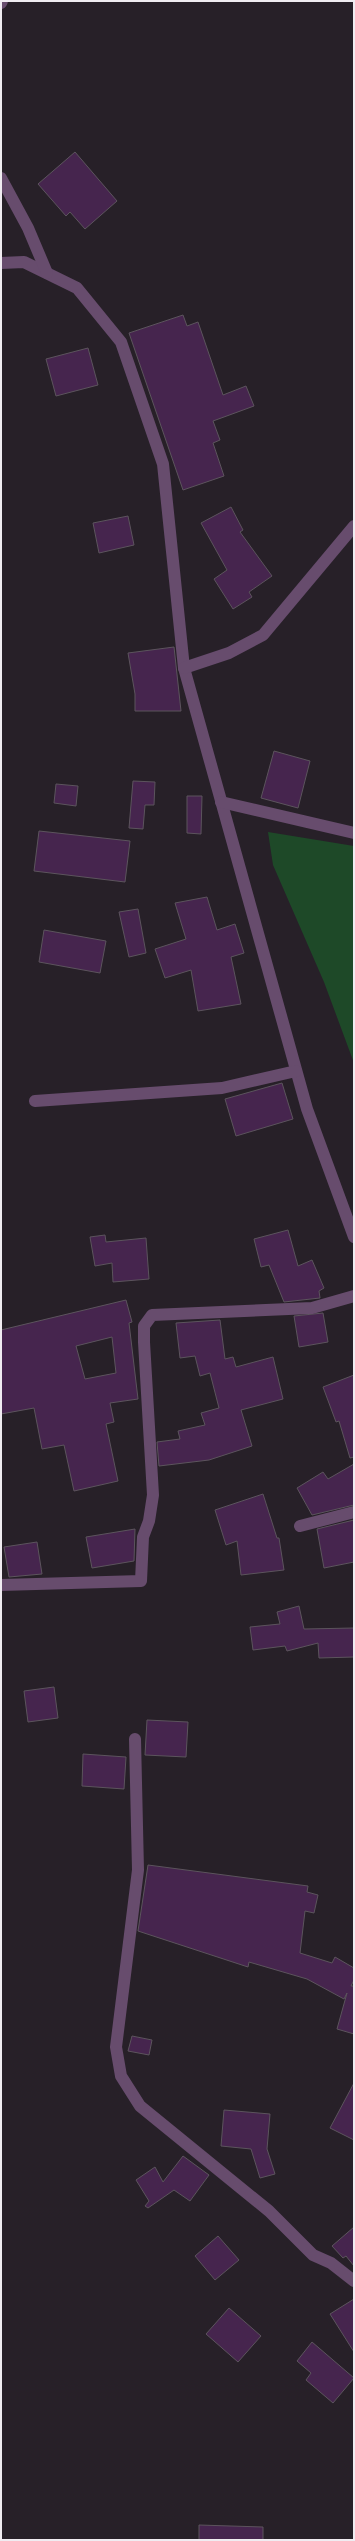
<svg xmlns="http://www.w3.org/2000/svg" width="355" height="2541" font-family="Barlow,sans-serif">
<style>
.green{fill:#1e4928}
.building{fill:#46254e;stroke:#5c545d;fill-rule:evenodd}
.lines{fill:none;stroke-linecap:round;stroke-linejoin:round}
.minor{stroke:#674c6d;stroke-width:12}
.tertiary{stroke:#674c6d;stroke-width:12}
</style>
<rect width="100%" height="100%" fill="#272028"/>
<!-- green -->
<polygon class="green" points="268,832 354,846 354,1063 324,982 273,865"/>
<!-- building -->
<g class="building">
<polygon points="75,152 117,201 85,229 70,212 66,216 38,184"/>
<polygon points="183,315 187,326 198,322 223,395 246,386 254,406 213,421 220,440 213,443 224,476 183,490 129,333"/>
<polygon points="88,348 98,385 56,396 46,359"/>
<polygon points="231,507 243,530 240,532 272,576 249,592 252,597 233,609 214,579 227,570 201,523"/>
<polygon points="128,516 134,545 99,553 93,523"/>
<polygon points="174,647 181,711 135,711 135,694 128,653"/>
<polygon points="274,751 310,761 298,808 261,798"/>
<polygon points="133,781 155,782 154,805 145,805 143,829 129,828"/>
<polygon points="56,784 78,786 76,806 54,803"/>
<polygon points="187,796 202,796 201,834 187,833"/>
<polygon points="39,831 130,841 125,882 34,871"/>
<polygon points="207,897 217,930 235,924 244,953 231,957 241,1004 198,1011 191,970 165,978 155,949 186,939 175,903"/>
<polygon points="138,909 146,953 129,957 119,912"/>
<polygon points="44,930 106,941 100,973 39,962"/>
<polygon points="282,1083 293,1119 236,1136 225,1099"/>
<polygon points="288,1230 298,1266 312,1260 324,1288 319,1291 320,1298 284,1302 269,1265 261,1267 254,1239"/>
<polygon points="105,1235 106,1242 146,1238 149,1279 113,1282 112,1263 95,1266 90,1237"/>
<path d="M126,1300L132,1322L129,1323L138,1399L110,1403L114,1422L106,1424L118,1481L74,1491L64,1445L42,1449L34,1408L1,1414V1330ZM112,1337L116,1373L85,1379L76,1346Z"/>
<polygon points="323,1313 328,1342 299,1347 294,1316"/>
<polygon points="220,1320 225,1359 233,1357 236,1367 273,1357 283,1399 241,1410 252,1446 209,1460 159,1466 157,1442 180,1439 178,1431 205,1425 201,1413 219,1408 210,1373 200,1376 195,1356 180,1358 176,1323"/>
<polygon points="354,1375 354,1457 350,1458 339,1421 336,1422 323,1387"/>
<polygon points="354,1464 354,1505 312,1515 297,1488 323,1472 328,1479"/>
<polygon points="263,1494 277,1538 279,1538 284,1570 241,1575 237,1541 226,1545 215,1510"/>
<polygon points="354,1520 354,1562 324,1568 317,1529"/>
<polygon points="135,1529 134,1561 92,1568 86,1537"/>
<polygon points="37,1542 42,1574 9,1577 4,1547"/>
<polygon points="299,1606 304,1629 354,1628 354,1657 319,1658 318,1643 287,1651 285,1646 253,1650 250,1627 280,1624 277,1612"/>
<polygon points="54,1687 58,1718 28,1722 24,1691"/>
<polygon points="147,1720 188,1722 186,1757 145,1755"/>
<polygon points="83,1754 126,1757 124,1789 82,1786"/>
<polygon points="148,1865 308,1886 307,1892 318,1895 314,1913 305,1911 300,1953 332,1963 335,1957 354,1968 354,1980 351,1986 354,1986 354,2034 337,2029 347,1993 344,1999 307,1979 249,1962 248,1967 138,1931"/>
<polygon points="132,2036 152,2040 149,2055 128,2051"/>
<polygon points="354,2083 354,2140 330,2128"/>
<polygon points="224,2110 270,2114 267,2149 275,2174 260,2178 251,2149 221,2146"/>
<polygon points="183,2156 209,2175 190,2201 174,2190 148,2208 145,2206 149,2201 136,2180 155,2167 163,2182"/>
<polygon points="354,2227 354,2266 346,2256 343,2258 332,2246"/>
<polygon points="218,2236 239,2260 215,2280 195,2256"/>
<polygon points="354,2299 354,2352 330,2314"/>
<polygon points="229,2308 261,2336 238,2362 206,2334"/>
<polygon points="312,2342 354,2378 333,2403 306,2380 311,2373 297,2361"/>
<polygon points="199,2525 263,2527 263,2540 199,2540"/>
</g>
<g class="lines">
<!-- minor -->
<g class="minor">
<polyline points="1,3 2,1"/>
<polyline points="1,263 24,262 77,288 121,342 163,464 184,668 307,1109 354,1237"/>
<polyline points="184,668 229,653 263,635 354,526"/>
<polyline points="221,802 354,833"/>
<polyline points="35,1101 222,1088 296,1071"/>
<polyline points="300,1526 354,1512"/>
<polyline points="1,1585 141,1581 143,1537 149,1521 153,1495 144,1342 144,1326 152,1315 312,1308 354,1296"/>
<polyline points="135,1739 138,1870 116,2047 121,2076 140,2106 269,2211 313,2255 331,2263 354,2281"/>
</g>
<!-- tertiary -->
<polyline class="tertiary" points="1,178 28,228 47,273"/>
</g>
<!-- border -->
<rect width="355" height="2541" fill="none" stroke="#f0ecf1" stroke-width="4"/>
</svg>
